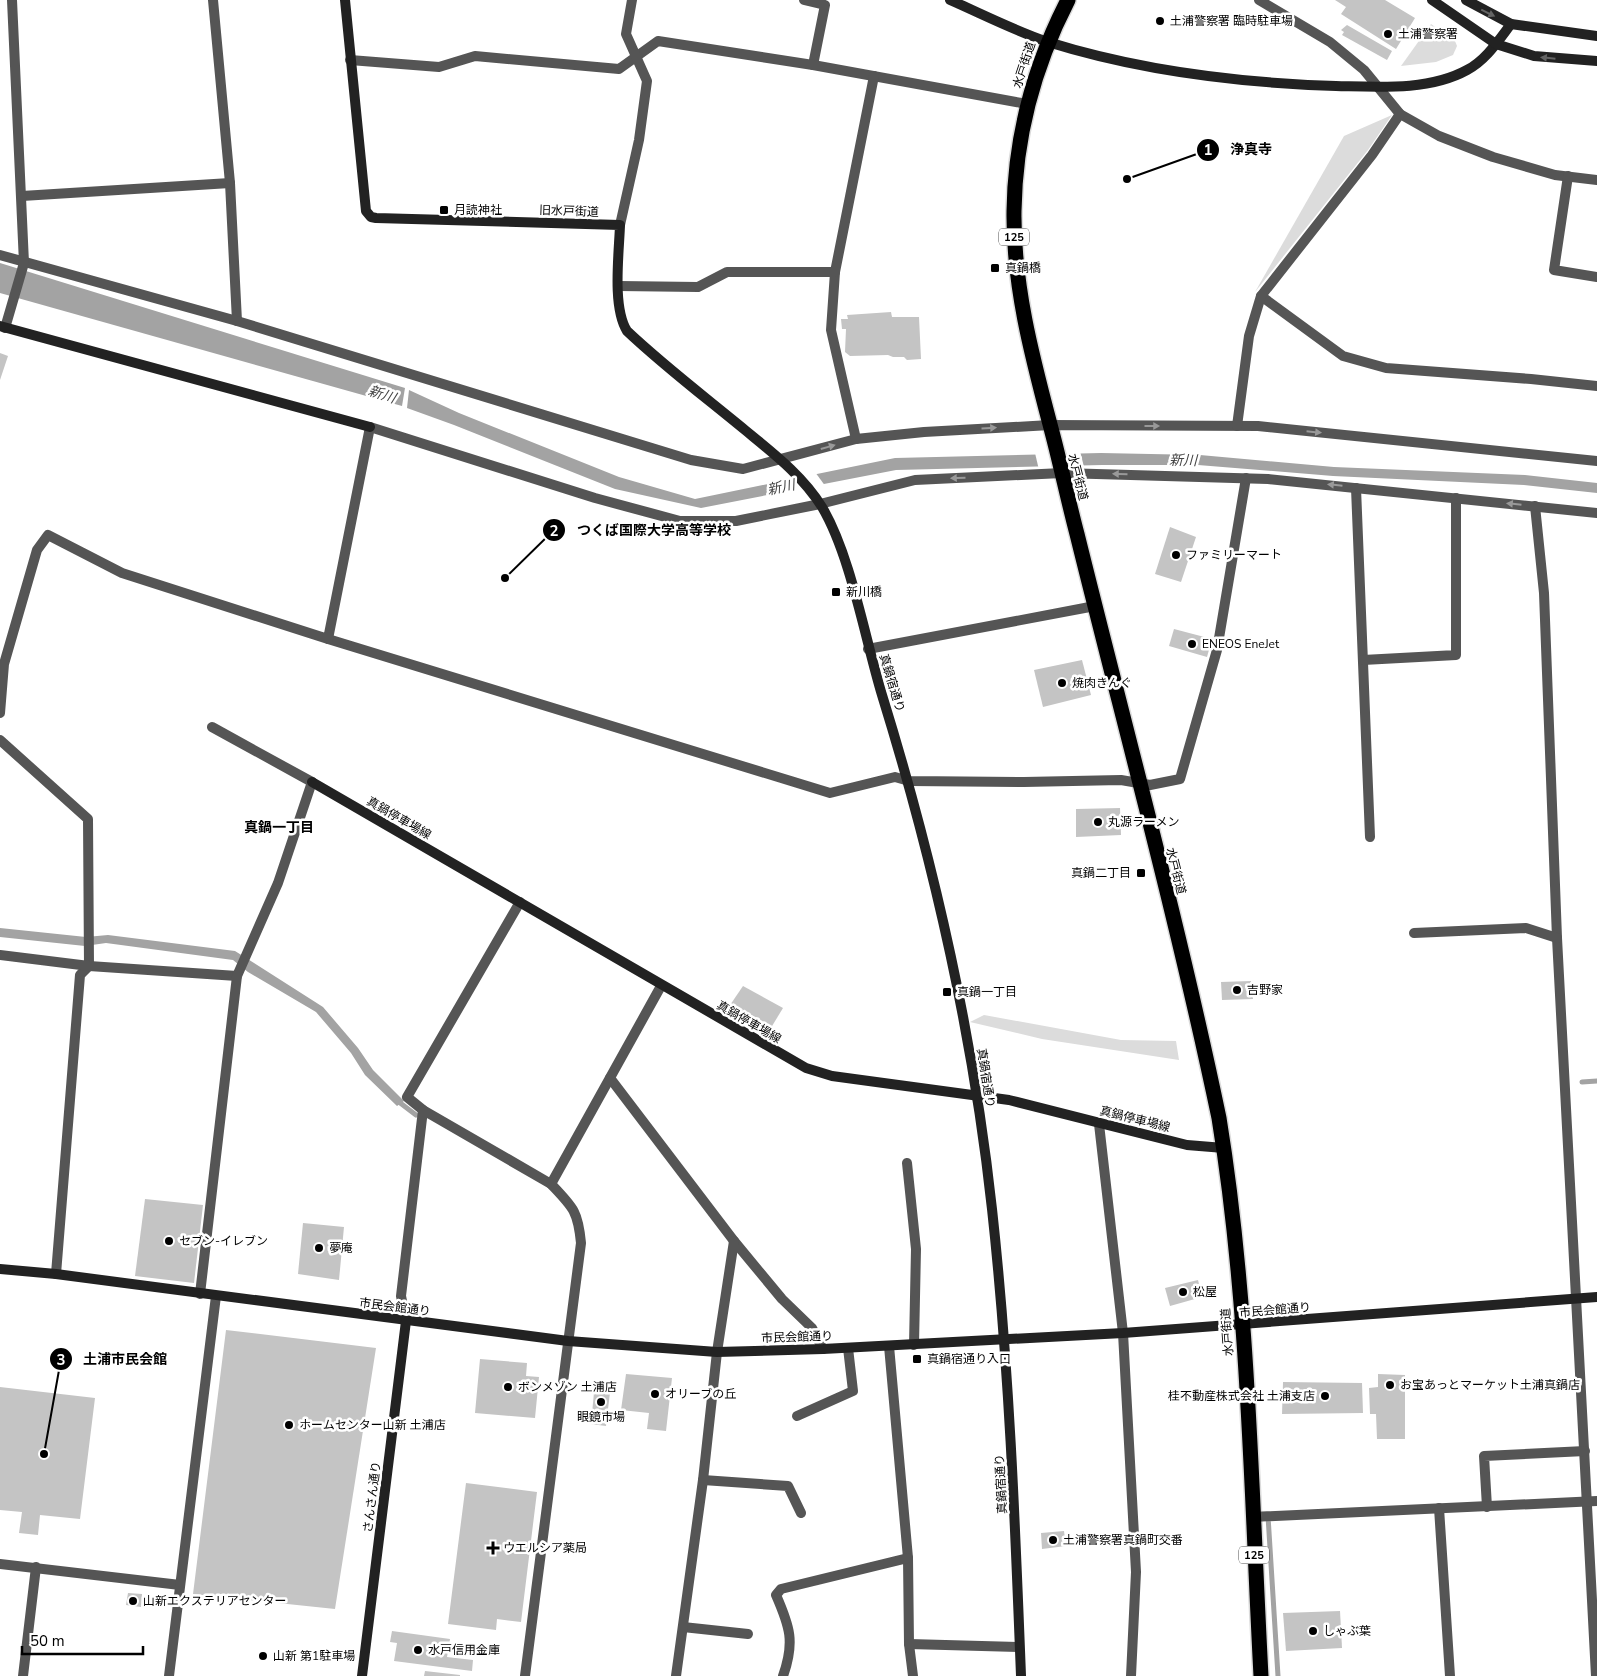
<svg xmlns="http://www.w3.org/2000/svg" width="1597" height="1676" font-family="'Nunito Sans','Noto Sans JP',sans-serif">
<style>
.green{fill:#dcdcdc}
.water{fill:#a3a3a3}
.pier{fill:#fff}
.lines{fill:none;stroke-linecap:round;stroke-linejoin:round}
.stream{stroke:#a3a3a3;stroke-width:5}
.building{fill:#c4c4c4}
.highway-casing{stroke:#dbdbdb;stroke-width:18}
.lane{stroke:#555;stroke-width:10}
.street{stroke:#555;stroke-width:10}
.secondary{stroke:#222;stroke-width:10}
.highway{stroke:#000;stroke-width:15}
.oneway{fill:#646464}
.oneway2{fill:#999}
.poi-dot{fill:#000;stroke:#fff;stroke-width:2}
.labels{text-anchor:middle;stroke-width:5;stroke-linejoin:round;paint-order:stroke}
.shield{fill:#fff;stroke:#4c4c4c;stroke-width:1}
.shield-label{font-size:11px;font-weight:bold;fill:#000}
.poi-label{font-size:12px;fill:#000;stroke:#fff;text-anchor:start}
.street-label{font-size:12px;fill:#000;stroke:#fff}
.water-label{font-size:14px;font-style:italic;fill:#444;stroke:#fff}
.neighbourhood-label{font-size:14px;font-weight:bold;fill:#000;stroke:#fff}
.leader{fill:none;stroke:#000;stroke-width:2}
.callout-dot{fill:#000;stroke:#fff;stroke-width:2}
.mark-label{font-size:15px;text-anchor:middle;font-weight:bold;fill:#fff}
.callout-label{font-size:14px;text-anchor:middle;font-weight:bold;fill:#000;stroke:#fff;stroke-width:5;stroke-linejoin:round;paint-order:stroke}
</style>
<rect width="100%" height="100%" fill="#fff"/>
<!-- green -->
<g class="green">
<polygon points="1431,24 1455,41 1457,46 1453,55 1436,62 1401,66"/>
<polygon points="1392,115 1368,150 1255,292 1344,136"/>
<polygon points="984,1015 1121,1040 1176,1041 1179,1060 1042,1039 970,1022"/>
</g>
<!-- water -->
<g class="water">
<polygon points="0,263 405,388 402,406 0,293"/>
<polygon points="409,390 459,413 619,477 695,499 895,458 1101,453 1200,455 1334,467 1525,475 1597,483 1597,493 1524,485 1333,476 1198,465 1102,465 896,470 701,508 615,489 454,425 407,408"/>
<polygon points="0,928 86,937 108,935 235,951 323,1007 358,1048 373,1070 404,1101 397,1106 365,1075 351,1053 316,1012 248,972 233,960 106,943 85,946 0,937"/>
</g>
<!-- pier -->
<g class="pier">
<polygon points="1080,451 1084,467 1039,470 1035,453"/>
<polygon points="815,472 826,487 794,493 780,479"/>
</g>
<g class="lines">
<!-- stream -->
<g class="stream">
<polyline points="1582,1082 1597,1081"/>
<polyline points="395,1099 416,1115"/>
<polyline points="1268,1516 1278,1676"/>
</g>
</g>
<!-- building -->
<g class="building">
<polygon points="1335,0 1385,0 1415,18 1396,49 1341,14 1346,7"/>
<polygon points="1347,25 1392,51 1387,60 1342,35 1344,32 1341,30"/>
<polygon points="891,312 892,317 919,317 921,359 907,360 904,357 893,357 888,355 850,356 845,352 846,329 842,329 841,319 848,319 847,315"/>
<polygon points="0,353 8,356 0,380"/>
<polygon points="1170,527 1196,537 1181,582 1155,574"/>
<polygon points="1174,629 1212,639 1207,657 1169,646"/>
<polygon points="1082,660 1091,695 1043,707 1034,670"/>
<polygon points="1120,808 1121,835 1076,837 1076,809"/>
<polygon points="1251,981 1253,999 1222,1000 1221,982"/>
<polygon points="743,986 783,1008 766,1036 726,1011"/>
<polygon points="145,1199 203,1205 194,1283 135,1276"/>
<polygon points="303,1223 344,1227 339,1280 298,1274"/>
<polygon points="1198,1280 1202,1297 1170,1306 1165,1288"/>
<polygon points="226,1330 376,1348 335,1609 193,1594"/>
<polygon points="480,1359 527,1363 526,1376 539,1377 535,1418 475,1413"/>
<polygon points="626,1374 672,1378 666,1431 647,1429 649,1413 621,1410"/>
<polygon points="1378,1374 1405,1375 1405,1439 1377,1439 1376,1414 1370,1414 1369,1388 1378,1387"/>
<polygon points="595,1382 611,1384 606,1426 591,1424"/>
<polygon points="1283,1382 1362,1383 1363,1413 1282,1414"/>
<polygon points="0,1387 95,1398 80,1519 40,1515 38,1535 19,1533 22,1512 0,1510"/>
<polygon points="466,1483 537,1492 521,1622 497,1619 496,1630 448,1624"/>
<polygon points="1064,1531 1066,1546 1042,1549 1041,1533"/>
<polygon points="128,1593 142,1594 141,1607 126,1605"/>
<polygon points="1340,1611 1342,1648 1286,1651 1283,1613"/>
<polygon points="392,1631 450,1639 447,1657 473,1660 472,1671 394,1661 397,1643 390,1642"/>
<polygon points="425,1671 460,1675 460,1676 424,1676"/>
</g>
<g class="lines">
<defs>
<path id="highway" d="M1068,0C1034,66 1015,137 1014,211C1013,287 1033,360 1052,432C1061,466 1068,500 1077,534C1125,728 1178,922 1219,1118C1249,1302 1251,1490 1261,1676"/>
</defs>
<!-- highway casing -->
<use href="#highway" class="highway-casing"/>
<!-- lane -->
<polyline class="lane" points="212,727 312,782"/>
<!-- street -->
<g class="street">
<polyline points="213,0 230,183 237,321"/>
<polyline points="804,0 825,5 813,65"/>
<polyline points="1259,0 1330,42 1364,70 1400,114 1439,136 1493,157 1555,175 1597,180"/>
<polyline points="350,60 439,67 475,56 619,69 658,41 813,65 1027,104"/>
<polyline points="1568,176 1554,270 1597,277"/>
<polyline points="22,196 230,183"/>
<polyline points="620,225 639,140 647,81 626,34 632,0"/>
<polyline points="0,255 237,321 691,460 743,469 856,439 924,432 1050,425 1258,426 1597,461"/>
<polyline points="835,272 831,330 856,439"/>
<polyline points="619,286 698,287 727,272 835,272 874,76"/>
<polyline points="1261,296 1343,356 1386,368 1531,379 1597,386"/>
<polyline points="5,328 24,263 12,0"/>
<polyline points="1237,426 1249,336 1261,296 1372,155 1400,114"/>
<polyline points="1356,488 1370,837"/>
<polyline points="1535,506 1544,593 1557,938 1596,1676"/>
<polyline points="328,639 830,793 895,777 909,781 1024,782 1121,780 1150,785 1180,779 1217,650 1246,478"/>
<polyline points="868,649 1095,606"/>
<polyline points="1363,660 1456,655 1456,498"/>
<polyline points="0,713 4,664 37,550 48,535 122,573 328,639 370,427 595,498 680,521 736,521 820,504 915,480 1062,473 1268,479 1597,513"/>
<polyline points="0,740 88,819 89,966 80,975 56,1274"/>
<polyline points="1414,933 1526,928 1557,938"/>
<polyline points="0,955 89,966 237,976"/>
<polyline points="610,1078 734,1241 782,1299 812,1328 823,1349"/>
<polyline points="423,1110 407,1097 520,902"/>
<polyline points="1099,1124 1123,1333 1136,1572 1131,1676"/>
<polyline points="907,1163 916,1249 914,1345"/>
<polyline points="200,1294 237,976 278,883 312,782"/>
<polyline points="406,1321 401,1296 423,1110 551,1184"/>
<polyline points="889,1346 908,1558 909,1644 913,1676"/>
<polyline points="797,1416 853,1391 848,1348"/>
<polyline points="703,1480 788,1486 801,1513"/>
<polyline points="1487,1507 1484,1456 1585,1451"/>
<polyline points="1439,1508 1450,1676"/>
<polyline points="1252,1517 1597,1501"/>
<polyline points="0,1564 180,1585"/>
<polyline points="683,1627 748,1634"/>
<polyline points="909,1644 1019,1647"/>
<polyline points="23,1676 36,1567"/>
<polyline points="169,1676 216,1296"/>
<path d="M525,1676L581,1243C578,1211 573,1207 551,1184L661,986"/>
<polyline points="676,1676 703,1480 717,1352 734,1241"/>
<path d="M783,1676C795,1642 790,1627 776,1595L781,1589L908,1558"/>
</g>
<!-- secondary -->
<g class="secondary">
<path d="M345,0L366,211L371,217L376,218L620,225C619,254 612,307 627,331C664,366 705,397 745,430C773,453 803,476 822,507C851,556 865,639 882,695C934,863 973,1034 992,1209C1009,1364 1015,1520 1021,1676"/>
<path d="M950,0C982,14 1015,31 1048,42C1141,71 1240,83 1336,86C1378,87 1429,91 1467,70C1486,60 1498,41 1511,24"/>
<polyline points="1432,0 1496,44 1534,56 1597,61"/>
<polyline points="1466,0 1511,24 1597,36"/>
<polyline points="0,326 370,427"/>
<polyline points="312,782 806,1068 832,1076 1009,1100 1187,1145 1224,1148"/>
<polyline points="0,1269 56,1274 568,1341 717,1352 823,1349 1123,1333 1597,1297"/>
<polyline points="362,1676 406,1321"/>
</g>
<!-- highway -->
<use href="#highway" class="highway"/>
</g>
<!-- one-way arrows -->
<defs><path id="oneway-solid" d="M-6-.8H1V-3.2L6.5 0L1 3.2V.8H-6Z" transform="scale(1.25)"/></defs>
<g class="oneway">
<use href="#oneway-solid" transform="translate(1488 13) rotate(26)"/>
<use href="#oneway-solid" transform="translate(1548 58) rotate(-174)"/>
</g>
<g class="oneway2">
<use href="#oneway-solid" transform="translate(1152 426)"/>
<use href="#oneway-solid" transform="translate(989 428) rotate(-3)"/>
<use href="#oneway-solid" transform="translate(1314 432) rotate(6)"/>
<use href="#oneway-solid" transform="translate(828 447) rotate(-16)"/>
<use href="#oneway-solid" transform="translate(1120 474) rotate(-179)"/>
<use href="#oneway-solid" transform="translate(958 478) rotate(178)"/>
<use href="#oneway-solid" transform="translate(1335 485) rotate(-174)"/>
<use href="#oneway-solid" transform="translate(1514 504) rotate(-174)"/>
</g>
<!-- markers -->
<g class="poi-dot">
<circle cx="1160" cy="21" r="5"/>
<circle cx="1388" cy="34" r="5"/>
<rect x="439" y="205" width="10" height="10" rx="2.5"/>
<rect x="990" y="263" width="10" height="10" rx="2.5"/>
<circle cx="1176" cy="555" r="5"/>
<rect x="831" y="587" width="10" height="10" rx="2.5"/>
<circle cx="1192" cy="644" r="5"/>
<circle cx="1062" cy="683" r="5"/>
<circle cx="1098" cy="822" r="5"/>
<rect x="1136" y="868" width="10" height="10" rx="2.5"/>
<circle cx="1237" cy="990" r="5"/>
<rect x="942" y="987" width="10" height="10" rx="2.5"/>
<circle cx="169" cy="1241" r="5"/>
<circle cx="319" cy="1248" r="5"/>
<circle cx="1183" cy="1292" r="5"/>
<rect x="912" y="1354" width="10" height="10" rx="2.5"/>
<circle cx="1390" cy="1385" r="5"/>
<circle cx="508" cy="1387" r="5"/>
<circle cx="655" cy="1394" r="5"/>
<circle cx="1325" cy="1396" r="5"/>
<circle cx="601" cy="1402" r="5"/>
<circle cx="289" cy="1425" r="5"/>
<circle cx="1053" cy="1540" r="5"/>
<path d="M490.5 1540.5h5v5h5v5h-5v5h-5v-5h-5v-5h5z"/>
<circle cx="133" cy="1601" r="5"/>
<circle cx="1313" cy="1631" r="5"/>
<circle cx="418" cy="1650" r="5"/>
<circle cx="263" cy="1656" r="5"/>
</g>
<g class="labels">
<!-- shield labels -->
<g class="shield">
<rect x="999" y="228.5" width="30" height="17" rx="4"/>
<rect x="1239" y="1546.5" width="30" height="17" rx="4"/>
</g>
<g class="shield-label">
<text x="1014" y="241">125</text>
<text x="1254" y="1559">125</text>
</g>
<!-- poi labels -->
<g class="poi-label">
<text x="1170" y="25">土浦警察署 臨時駐車場</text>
<text x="1398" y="38">土浦警察署</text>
<text x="454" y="214">月読神社</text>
<text x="1005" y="272">真鍋橋</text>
<text x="1186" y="559">ファミリーマート</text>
<text x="846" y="596">新川橋</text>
<text x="1202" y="648">ENEOS EneJet</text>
<text x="1072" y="687">焼肉きんぐ</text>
<text x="1108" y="826">丸源ラーメン</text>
<text x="1131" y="877" text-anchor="end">真鍋二丁目</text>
<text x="1247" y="994">吉野家</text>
<text x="957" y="996">真鍋一丁目</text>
<text x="179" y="1245">セブン-イレブン</text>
<text x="329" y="1252">夢庵</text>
<text x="1193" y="1296">松屋</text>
<text x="927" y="1363">真鍋宿通り入口</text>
<text x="1400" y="1389">お宝あっとマーケット土浦真鍋店</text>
<text x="518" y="1391">ボンメゾン 土浦店</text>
<text x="665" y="1398">オリーブの丘</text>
<text x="1315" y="1400" text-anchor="end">桂不動産株式会社 土浦支店</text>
<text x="601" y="1421" text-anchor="middle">眼鏡市場</text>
<text x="299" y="1429">ホームセンター山新 土浦店</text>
<text x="1063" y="1544">土浦警察署真鍋町交番</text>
<text x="503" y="1552">ウエルシア薬局</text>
<text x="143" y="1605">山新エクステリアセンター</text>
<text x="1323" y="1635">しゃぶ葉</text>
<text x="428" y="1654">水戸信用金庫</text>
<text x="273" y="1660">山新 第1駐車場</text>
</g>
<!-- street labels -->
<g class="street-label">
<text transform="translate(1024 65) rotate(-72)" y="4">水戸街道</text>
<text transform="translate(569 211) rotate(2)" y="4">旧水戸街道</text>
<text transform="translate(1078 477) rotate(76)" y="4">水戸街道</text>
<text transform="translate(892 683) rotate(73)" y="4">真鍋宿通り</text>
<text transform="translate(399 818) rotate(30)" y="4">真鍋停車場線</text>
<text transform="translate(1176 871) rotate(76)" y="4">水戸街道</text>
<text transform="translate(749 1022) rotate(30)" y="4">真鍋停車場線</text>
<text transform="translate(986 1078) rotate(81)" y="4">真鍋宿通り</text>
<text transform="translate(1135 1119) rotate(14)" y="4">真鍋停車場線</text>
<text transform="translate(395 1307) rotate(7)" y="4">市民会館通り</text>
<text transform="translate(1275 1310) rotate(-5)" y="4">市民会館通り</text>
<text transform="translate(1227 1332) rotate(-94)" y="4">水戸街道</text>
<text transform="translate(797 1337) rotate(-2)" y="4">市民会館通り</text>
<text transform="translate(1001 1484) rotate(-93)" y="4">真鍋宿通り</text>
<text transform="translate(372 1497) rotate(-83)" y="4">さんさん通り</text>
</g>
<!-- water labels -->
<g class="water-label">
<text transform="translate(382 394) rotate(18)" y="5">新川</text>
<text transform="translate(1183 460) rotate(1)" y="5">新川</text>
<text transform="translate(781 487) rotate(-12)" y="5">新川</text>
</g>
<!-- neighbourhood labels -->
<g class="neighbourhood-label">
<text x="279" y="832">真鍋一丁目</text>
</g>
</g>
<!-- callouts -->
<path class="leader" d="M1127 179L1208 150M505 578L554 530M44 1454L61 1359"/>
<g class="callout-dot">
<circle cx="1127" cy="179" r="5"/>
<circle cx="505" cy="578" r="5"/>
<circle cx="44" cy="1454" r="5"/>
<circle cx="1208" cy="150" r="12"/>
<circle cx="554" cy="530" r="12"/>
<circle cx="61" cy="1359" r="12"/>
</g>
<g class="mark-label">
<text x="1208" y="155">1</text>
<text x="554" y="536">2</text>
<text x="61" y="1365">3</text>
</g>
<g class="callout-label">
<text x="1251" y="154">浄真寺</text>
<text x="654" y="535">つくば国際大学高等学校</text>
<text x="125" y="1364">土浦市民会館</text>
</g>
<!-- scale -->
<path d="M22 1646v8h121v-8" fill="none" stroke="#000000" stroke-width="2.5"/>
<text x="30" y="1646" font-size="15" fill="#000000" stroke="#ffffff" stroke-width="4" paint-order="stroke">50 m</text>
</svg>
